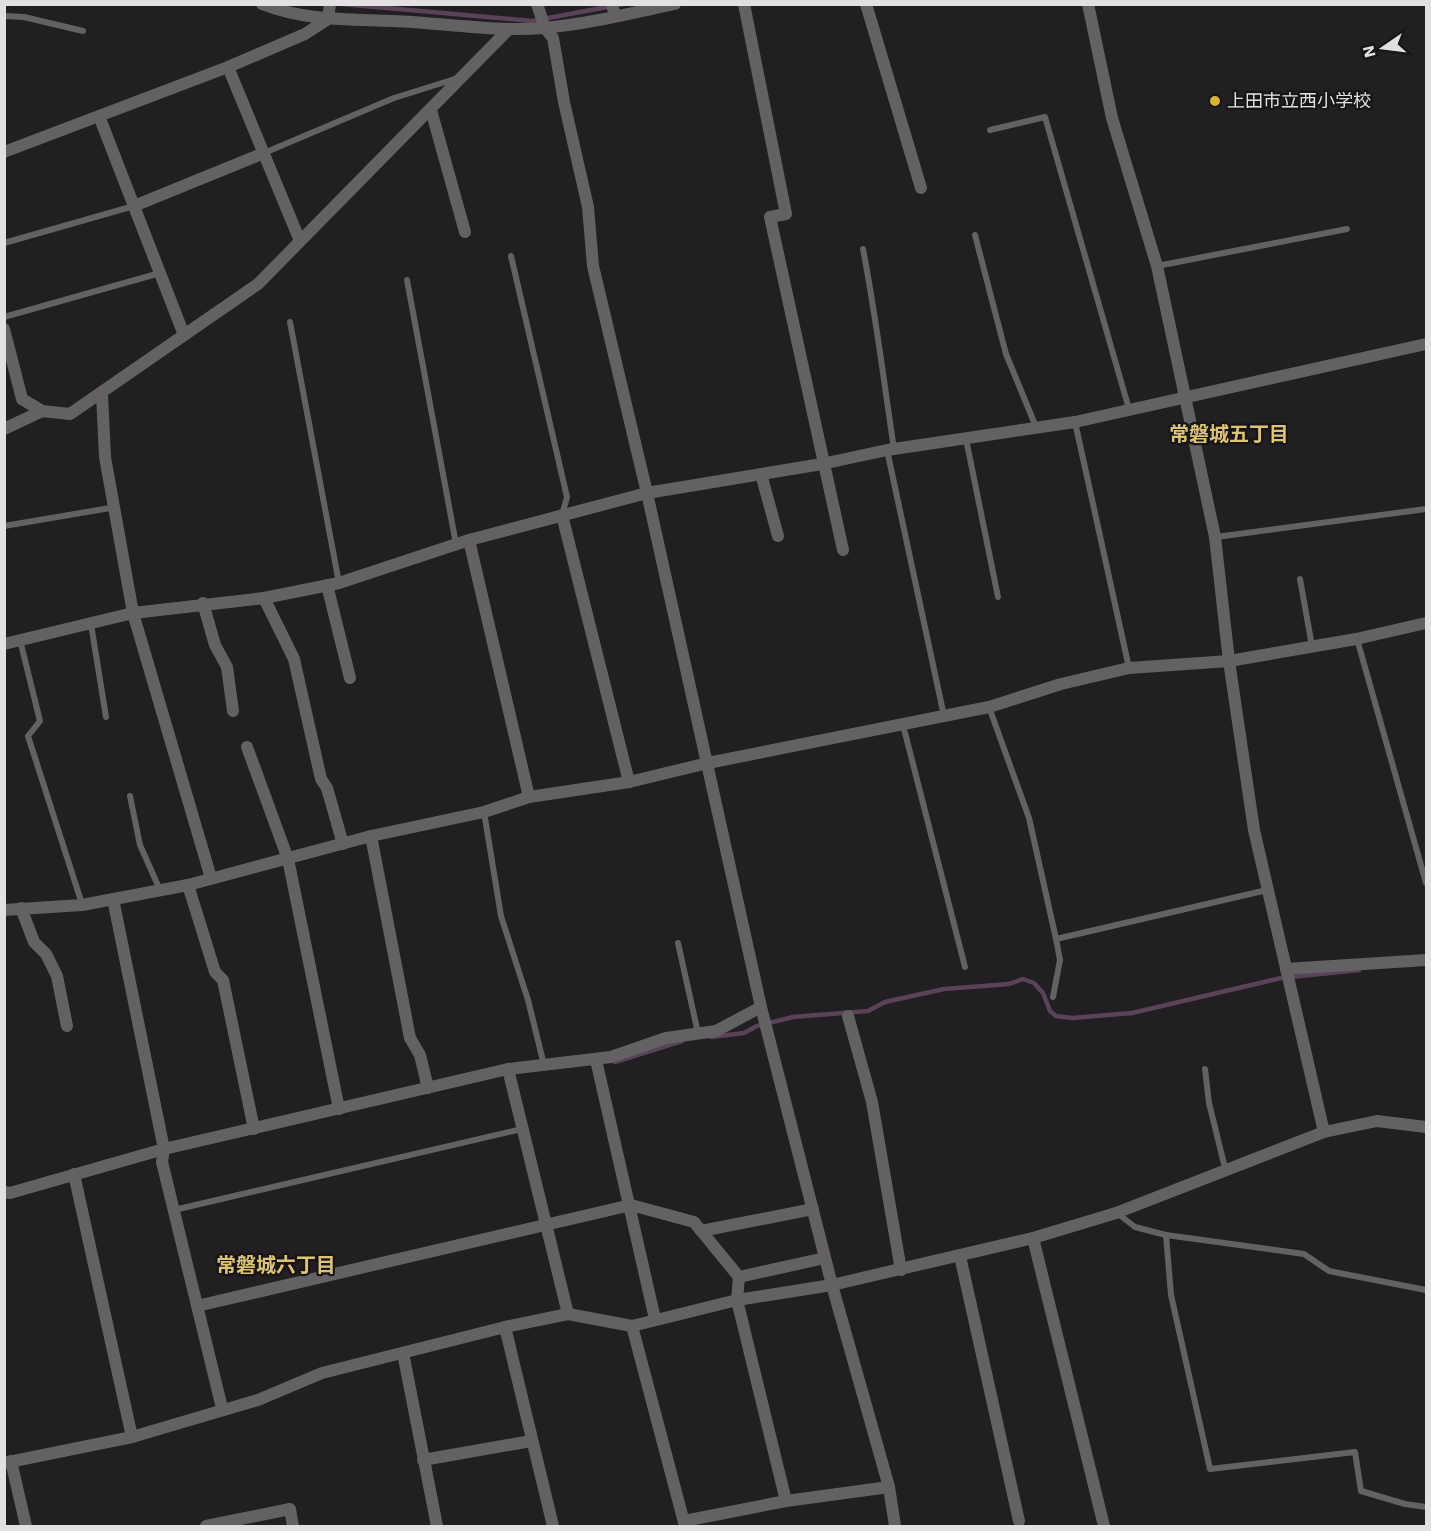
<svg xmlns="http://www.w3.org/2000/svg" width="1431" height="1531" font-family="'Work Sans','Noto Sans JP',sans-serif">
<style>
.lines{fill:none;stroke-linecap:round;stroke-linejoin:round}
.stream{stroke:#5a435a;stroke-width:4.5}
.lane{stroke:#646164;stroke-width:6}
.street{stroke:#646164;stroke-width:12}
.poi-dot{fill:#d9b334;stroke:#181518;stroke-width:2}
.labels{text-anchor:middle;stroke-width:4.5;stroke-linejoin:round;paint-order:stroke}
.poi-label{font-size:18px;fill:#e2e0e2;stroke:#181518;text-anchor:start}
.neighbourhood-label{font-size:20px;font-weight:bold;fill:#ddc377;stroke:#181518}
</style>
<rect width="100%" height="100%" fill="#211f21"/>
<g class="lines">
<!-- stream -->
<g class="stream">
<polyline points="342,4 532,21 623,4"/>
<polyline points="711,1037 744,1033 757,1026 793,1017 868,1011 885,1002 944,989 1009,984 1023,979 1034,983 1043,993 1050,1011 1056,1016 1072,1018 1132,1013 1281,978 1359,970"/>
<polyline points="615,1062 682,1041"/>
</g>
<!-- lane -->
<g class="lane">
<polyline points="4,16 24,17 83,31"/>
<polyline points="990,130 1045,117 1129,409"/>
<polyline points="264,153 394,98 458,78"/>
<polyline points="975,235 1006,354 1036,427"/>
<polyline points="4,243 134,206"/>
<path d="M863,249C876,316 884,383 894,449"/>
<polyline points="511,256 567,497 562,515"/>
<polyline points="1157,266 1347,229"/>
<polyline points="407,280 456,544"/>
<polyline points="4,317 160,273"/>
<polyline points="290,322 339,583"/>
<polyline points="1075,422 1129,668"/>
<polyline points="966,439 998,597"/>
<polyline points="887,450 944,716"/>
<polyline points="4,526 116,507"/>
<polyline points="1216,537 1426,509"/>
<polyline points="1300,579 1312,646"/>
<polyline points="91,624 106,717"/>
<polyline points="1357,639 1426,883"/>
<polyline points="20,640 40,721 28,736 82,904"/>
<polyline points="989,707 1029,818 1056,939 1267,890"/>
<polyline points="903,725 965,967"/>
<polyline points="130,796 140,845 160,890"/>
<polyline points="484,812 501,916 528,1000 544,1065"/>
<polyline points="678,943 698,1033"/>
<polyline points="1053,997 1060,960 1056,939"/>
<polyline points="1205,1069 1209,1103 1226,1172"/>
<polyline points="174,1210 522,1129"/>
<polyline points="1117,1213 1135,1227 1166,1235 1304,1254 1329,1271 1426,1290"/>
<polyline points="1166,1235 1171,1295 1210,1469 1355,1452 1361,1491 1405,1504 1426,1507"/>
</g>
<!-- street -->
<g class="street">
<path d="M262,4C305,21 348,19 393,21C443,23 495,32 544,28C588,24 632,13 675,4"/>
<polyline points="537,4 545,28 553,38 564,102 588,207 593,266 647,493 761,1007 832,1285 889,1487 895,1526"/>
<polyline points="612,4 615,16"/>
<polyline points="744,4 786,214 770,217 843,550"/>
<polyline points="866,4 921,188"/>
<polyline points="1088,4 1112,118 1157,266 1215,537 1229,661 1254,830 1324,1132"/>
<polyline points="228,67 300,241"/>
<polyline points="431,110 465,232"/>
<polyline points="99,116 184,335"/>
<polyline points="4,152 228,67 305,34 328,19 330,4"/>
<polyline points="134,206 264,153"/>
<polyline points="4,329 22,399 42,411 70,414 258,284 509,29"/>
<polyline points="102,394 105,457 133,613 211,878"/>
<polyline points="4,429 42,411"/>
<polyline points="761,474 778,536"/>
<polyline points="562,515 629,782"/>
<polyline points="469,540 529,797"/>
<polyline points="327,585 350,678"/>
<polyline points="264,598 294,659 321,779 327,788 343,844"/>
<polyline points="203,603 215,645 227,667 233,711"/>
<polyline points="4,644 133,613 264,598 339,583 469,540 647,493 822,464 887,450 1075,422 1426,344"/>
<polyline points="247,747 288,859 339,1109"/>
<polyline points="371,836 410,1038 420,1055 428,1088"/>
<polyline points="188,885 215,972 223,980 254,1129"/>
<polyline points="113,899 164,1149 162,1162 222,1408"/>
<polyline points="21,908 34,942 46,954 57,976 67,1026"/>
<polyline points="4,910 82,905 188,885 371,836 484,812 529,797 629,782 708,763 989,707 1061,684 1129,668 1229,661 1356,639 1426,623"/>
<polyline points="1286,969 1426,960"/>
<polyline points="848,1016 872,1102 901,1270"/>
<polyline points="596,1060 655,1319"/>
<polyline points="508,1069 568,1314"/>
<polyline points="74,1174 132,1437"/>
<polyline points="4,1192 10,1193 164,1149 508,1069 611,1057 666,1038 716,1031 761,1007"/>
<polyline points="701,1231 813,1209"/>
<polyline points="1033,1238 1104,1526"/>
<polyline points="960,1256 1019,1521"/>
<polyline points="739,1277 825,1258"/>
<polyline points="197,1306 631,1205 694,1222 739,1277 737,1300 786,1501"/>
<polyline points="632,1326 685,1526"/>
<polyline points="505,1327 553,1526"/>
<polyline points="403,1353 437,1526"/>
<polyline points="423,1460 531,1441"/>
<polyline points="11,1461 26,1526"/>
<polyline points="4,1463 132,1437 258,1400 322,1373 505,1327 568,1314 632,1326 737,1300 832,1285 1033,1238 1116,1213 1324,1132 1377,1121 1426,1127"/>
<polyline points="684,1521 786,1501 889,1487"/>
<polyline points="206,1526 290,1509 293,1526"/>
</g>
</g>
<!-- markers -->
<circle class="poi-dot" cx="1215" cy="101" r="6"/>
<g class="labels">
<!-- poi labels -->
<g class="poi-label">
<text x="1227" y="107">上田市立西小学校</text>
</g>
<!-- neighbourhood labels -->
<g class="neighbourhood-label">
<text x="1229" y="441">常磐城五丁目</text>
<text x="276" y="1272">常磐城六丁目</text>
</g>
</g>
<!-- border -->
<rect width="1431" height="1531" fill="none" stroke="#e2e0e2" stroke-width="12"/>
<!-- north arrow -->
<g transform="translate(1383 48) rotate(256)" stroke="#181518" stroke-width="4.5" paint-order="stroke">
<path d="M0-4.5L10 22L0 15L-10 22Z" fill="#e2e0e2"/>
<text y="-9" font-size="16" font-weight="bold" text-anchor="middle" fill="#e2e0e2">N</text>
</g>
</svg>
